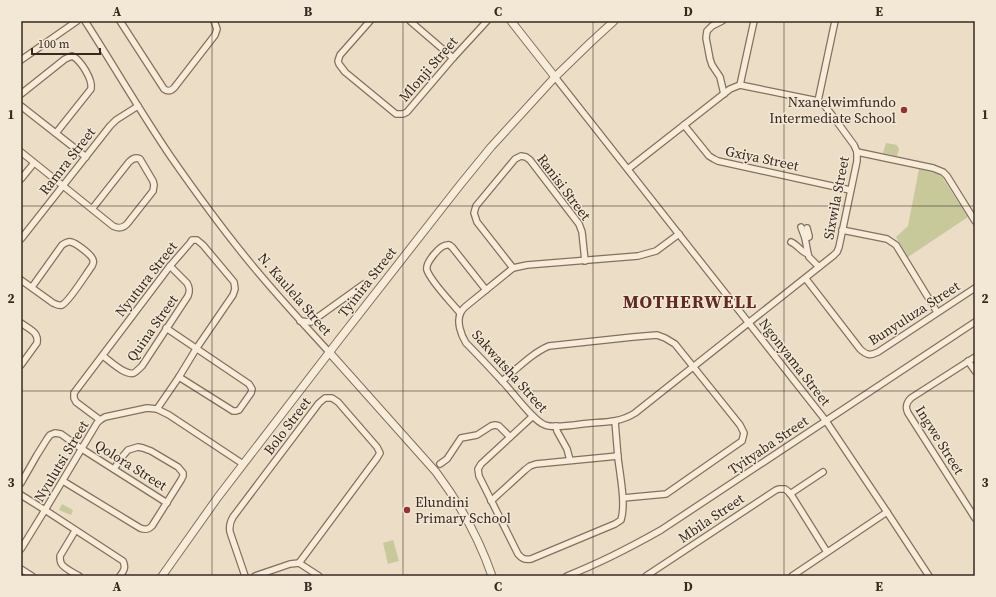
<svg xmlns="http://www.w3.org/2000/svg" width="996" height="597" font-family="'Source Serif 4',serif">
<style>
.green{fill:#c7c99a}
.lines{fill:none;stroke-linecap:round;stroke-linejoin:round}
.minor-casing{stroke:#866f5d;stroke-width:8}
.tertiary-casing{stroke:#866f5d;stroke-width:9}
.minor{stroke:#f7ecd9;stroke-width:5.5}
.tertiary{stroke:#f7ecd9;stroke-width:7}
.grid{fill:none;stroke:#372920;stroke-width:1;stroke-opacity:0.55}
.poi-dot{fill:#913138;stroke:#f3e8d5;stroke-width:1.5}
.labels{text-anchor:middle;stroke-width:3;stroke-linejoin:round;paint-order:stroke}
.street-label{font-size:14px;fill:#372920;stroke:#f3e8d5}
.poi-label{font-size:14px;fill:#372920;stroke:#f3e8d5;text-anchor:end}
.district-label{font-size:18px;font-weight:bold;letter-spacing:1px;fill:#612a22;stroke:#f3e8d5}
.neatline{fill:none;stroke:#372920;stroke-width:1.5}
.grid-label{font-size:13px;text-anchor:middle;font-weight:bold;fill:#372920}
</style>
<rect width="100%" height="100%" fill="#ebddc6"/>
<!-- green -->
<g class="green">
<polygon points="886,143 897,145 899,149 897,156 883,153"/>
<polygon points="919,169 938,174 942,177 968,217 908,257 896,237 908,226"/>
<polygon points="62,504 73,510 71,515 59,510"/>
<polygon points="393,540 399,561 388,564 383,543"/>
</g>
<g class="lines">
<defs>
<g id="minor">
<path d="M85,21C114,66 141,113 171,157C194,190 218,223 243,254C270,288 300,320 329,352"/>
<path d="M120,21L164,89C168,92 171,91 174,88L215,35L217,29L214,21"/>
<polyline points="370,21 340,55 338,61 339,64 345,72 396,114 403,114 407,112 453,58 487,21"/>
<polyline points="410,21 453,58"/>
<polyline points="722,21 712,26 707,31 706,38 710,59 712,65 720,77 724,94"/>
<polyline points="21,60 77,21"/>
<polyline points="555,77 826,421 887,512 929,576"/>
<polyline points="740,85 754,21"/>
<path d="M21,94L65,59L72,56C81,60 93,80 91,89L56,133"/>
<polyline points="818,101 835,21"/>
<polyline points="21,106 86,157"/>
<polyline points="684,125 709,156 714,159 718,161 850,190"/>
<path d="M21,152L113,226C119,229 123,228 127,224L153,191L154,185L153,181L140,159C136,157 132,159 129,162L92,209"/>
<polyline points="857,152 933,168 943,172 947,176 975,221"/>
<path d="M628,169L730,89L740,85L818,101L824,105L832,115L854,145L857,152V161L839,247L837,252L834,255L635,413C621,422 607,422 591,423C579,424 555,429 545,425C533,421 512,391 502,381C490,368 478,355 466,343C461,335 456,321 461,312C462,310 464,308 465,307L513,268L527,265L638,256L656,251L679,234"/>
<polyline points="21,179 34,163"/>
<polyline points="801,227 805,238 808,254"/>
<polyline points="842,230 887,239 896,245 937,312"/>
<polyline points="805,238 809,237 809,236 807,228"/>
<polyline points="21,239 110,126 116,120 138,106"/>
<path d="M791,242C798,245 801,252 808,254L809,257L819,267"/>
<polyline points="513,268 477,222 474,213 476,206 515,159 521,156 526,157 530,160 579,224 582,232 585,261"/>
<path d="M806,279L860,349C866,355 870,356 878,352L975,288"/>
<path d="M21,280L53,303C56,304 58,306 62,305C69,302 86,274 92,266C93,263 94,263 93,260C92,255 76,243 71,242C68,241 65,243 62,245L32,287"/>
<path d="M460,313C452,303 431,282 427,270C425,263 440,245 447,245C450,244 450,246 452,247L486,290"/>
<polyline points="300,321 311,322 364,284"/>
<path d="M21,323C29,329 39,332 37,343L21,365"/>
<polyline points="166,328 249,384 252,389 251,393 239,410 236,411 233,411 179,377"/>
<path d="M103,356C110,361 125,376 134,373C137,371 140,368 142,366L188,296C190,291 190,288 187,283L170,266"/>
<path d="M975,357L911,398C906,403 905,407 908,413L975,518"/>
<polyline points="968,361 975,371"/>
<path d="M502,381C517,369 532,353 549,346L633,337L657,335L665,338L675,344L740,425L744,433L742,441L666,494L623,498"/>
<path d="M533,416L481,464L478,469L479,476L518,554C522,559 525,560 531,559L615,524L621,520C626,504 620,475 618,458C617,446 616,434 615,421"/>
<polyline points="100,420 76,402 74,398 74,393 170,266 190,243 192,240 197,240 203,245 234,282 235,289 233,295 196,349 179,377 157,409"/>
<polyline points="556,426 557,431 567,449 570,460"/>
<polyline points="440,464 447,459 461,438 477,435 491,426 495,425 499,426 510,437"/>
<path d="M63,481L140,528C145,530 148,530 152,526L181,480L183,476V473L178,467L151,451L143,448L138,447L128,450L122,457L114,469"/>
<polyline points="21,483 37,455 47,439 50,435 55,433 61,434 82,449 167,503"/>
<polyline points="790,494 823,472"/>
<path d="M21,495L45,510L123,561C126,567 124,571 120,576"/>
<polyline points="491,501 525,470 530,466 536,464 618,456"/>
<path d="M75,531L60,556C60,559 60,561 61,563C63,568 74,573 79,576"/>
<polyline points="21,549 45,510 97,423 100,420 105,417 147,408 157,409 169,415 243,464"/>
<polyline points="21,569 32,576"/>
<path d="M245,576L230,532C229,526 230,522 233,517L319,403L325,398H332L338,402L377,447L380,453L377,458L299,563"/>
<polyline points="255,576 290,564 299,563 319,576"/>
<path d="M567,576C600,563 631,547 661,530L975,322"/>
<polyline points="646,576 776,490 779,489 785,489 790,493 827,552"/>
<polyline points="792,576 887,512"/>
</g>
<g id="tertiary">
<polyline points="511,21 555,77"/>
<path d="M329,352L436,472C460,504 479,538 492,576"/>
<polyline points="162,576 218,497 338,341 460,185 491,147 555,77 590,43 614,21"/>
</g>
</defs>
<!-- minor casing -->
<use href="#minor" class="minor-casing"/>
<!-- tertiary casing -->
<use href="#tertiary" class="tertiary-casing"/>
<!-- minor -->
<use href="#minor" class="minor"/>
<!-- tertiary -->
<use href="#tertiary" class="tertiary"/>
</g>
<!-- grid -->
<path class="grid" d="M212,21V576M403,21V576M593,21V576M784,21V576M21,206H975M21,391H975"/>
<!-- markers -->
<g class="poi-dot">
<circle cx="904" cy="110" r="4"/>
<circle cx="407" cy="510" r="4"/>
</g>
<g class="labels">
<!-- street labels -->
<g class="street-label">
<text transform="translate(428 69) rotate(-49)" y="5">Mlonji Street</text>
<text transform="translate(762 158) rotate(12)" y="5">Gxiya Street</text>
<text transform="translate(67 161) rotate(-52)" y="5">Ramra Street</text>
<text transform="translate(564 187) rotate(53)" y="5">Ranisi Street</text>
<text transform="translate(836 198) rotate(-79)" y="5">Sixwila Street</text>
<text transform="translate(146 279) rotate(-52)" y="5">Nyutura Street</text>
<text transform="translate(367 282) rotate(-52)" y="5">Tyinira Street</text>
<text transform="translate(295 294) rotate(49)" y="5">N. Kaulela Street</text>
<text transform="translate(914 313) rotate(-33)" y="5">Bunyuluza Street</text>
<text transform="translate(152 328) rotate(-55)" y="5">Quina Street</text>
<text transform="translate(795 362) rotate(52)" y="5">Ngonyama Street</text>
<text transform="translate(510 371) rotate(48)" y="5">Sakwatsha Street</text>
<text transform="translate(287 426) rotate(-53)" y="5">Bolo Street</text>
<text transform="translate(940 440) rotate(58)" y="5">Ingwe Street</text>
<text transform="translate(768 445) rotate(-34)" y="5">Tyityaba Street</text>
<text transform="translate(61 461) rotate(-59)" y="5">Nyulutsi Street</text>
<text transform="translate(131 465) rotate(32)" y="5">Qolora Street</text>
<text transform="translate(711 518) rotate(-34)" y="5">Mbila Street</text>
</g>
<!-- poi labels -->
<g class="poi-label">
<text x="896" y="107">Nxanelwimfundo<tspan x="896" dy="16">Intermediate School</tspan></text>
<text x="415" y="507" text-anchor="start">Elundini<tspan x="415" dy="16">Primary School</tspan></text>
</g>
<!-- district labels -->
<g class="district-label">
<text x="690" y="308">MOTHERWELL</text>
</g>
</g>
<!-- border -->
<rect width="996" height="597" fill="none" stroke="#f3e8d5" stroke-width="44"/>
<!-- scale -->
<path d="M32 48v6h68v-6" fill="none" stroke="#372920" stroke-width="2"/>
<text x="38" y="48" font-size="12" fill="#372920" stroke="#f3e8d5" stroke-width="3" paint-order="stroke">100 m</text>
<rect x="22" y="22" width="952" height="553" class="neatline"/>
<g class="grid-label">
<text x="117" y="16">A</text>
<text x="308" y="16">B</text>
<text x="498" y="16">C</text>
<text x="688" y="16">D</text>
<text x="879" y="16">E</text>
<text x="11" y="119">1</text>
<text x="985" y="119">1</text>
<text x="11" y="303">2</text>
<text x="985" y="303">2</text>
<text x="11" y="487">3</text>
<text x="985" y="487">3</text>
<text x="117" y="591">A</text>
<text x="308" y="591">B</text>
<text x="498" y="591">C</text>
<text x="688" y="591">D</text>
<text x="879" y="591">E</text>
</g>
</svg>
